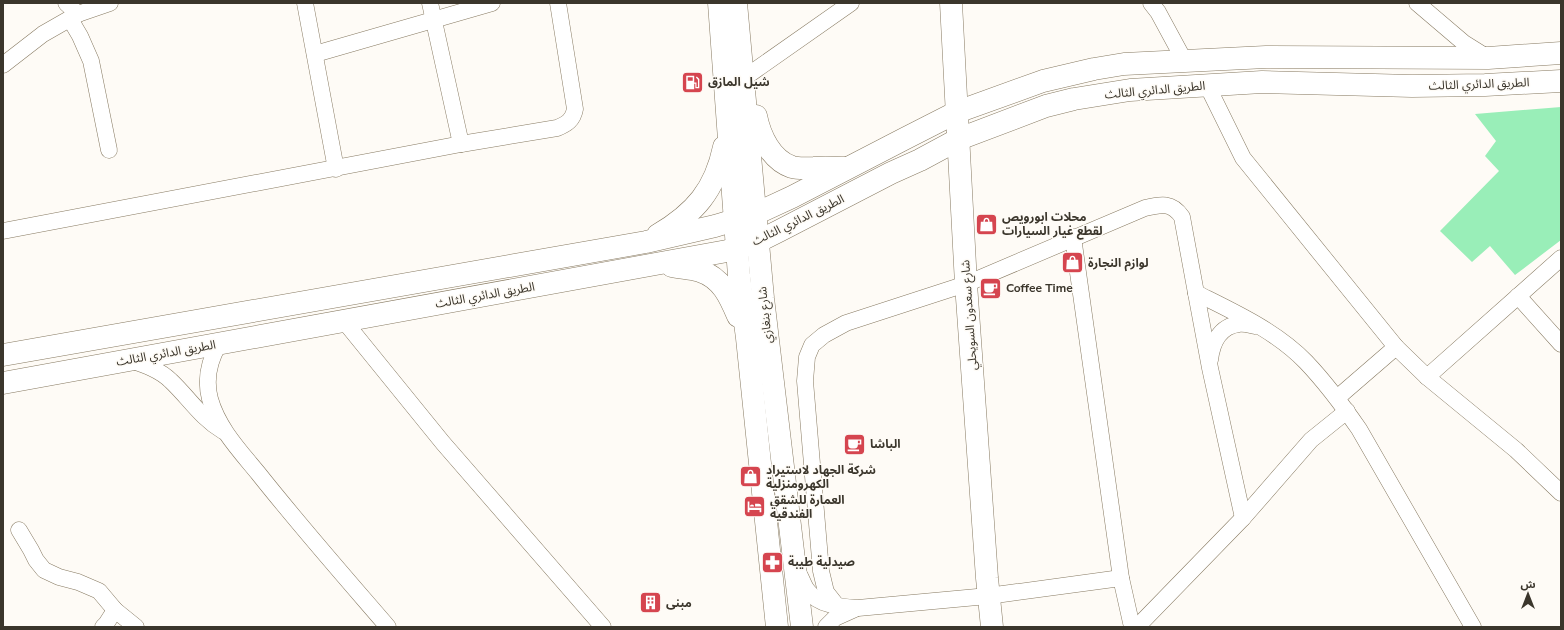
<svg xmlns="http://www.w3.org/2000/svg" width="1564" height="630" font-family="'Nunito Sans','Noto Sans Arabic',sans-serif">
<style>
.green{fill:#99eeb8}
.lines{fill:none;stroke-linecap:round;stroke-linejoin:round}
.street-casing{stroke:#877a62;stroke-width:17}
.secondary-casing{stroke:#877a62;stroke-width:23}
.primary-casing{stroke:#877a62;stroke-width:23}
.street{stroke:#fff;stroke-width:16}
.secondary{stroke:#fff;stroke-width:22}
.primary{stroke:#fff;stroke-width:22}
.labels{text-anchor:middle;stroke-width:3;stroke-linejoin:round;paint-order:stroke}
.poi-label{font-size:12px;font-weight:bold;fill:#3b362c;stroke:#fefbf6;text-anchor:start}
.street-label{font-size:12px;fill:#3b362c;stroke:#fefbf6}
</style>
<rect width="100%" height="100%" fill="#fefbf6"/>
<!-- green -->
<polygon class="green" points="1561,107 1561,240 1515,275 1490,246 1472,262 1440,231 1499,171 1485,156 1496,141 1475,114"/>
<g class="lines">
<defs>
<g id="street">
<polyline points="66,3 78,14 110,3"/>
<polyline points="305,3 336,169"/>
<polyline points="430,3 461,144"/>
<polyline points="1151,3 1158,12 1184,60"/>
<polyline points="1417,3 1464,43 1488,58"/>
<polyline points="70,19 80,36 91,61 109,150"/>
<polyline points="315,54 492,3"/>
<polyline points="3,65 43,34 78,14"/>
<polyline points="747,76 851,3"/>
<polyline points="1207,85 1243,158 1396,347 1427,377 1516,450 1561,493"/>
<path d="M3,231L461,144L557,128C567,124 573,120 575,109L558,3"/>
<polyline points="1073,237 1121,578 1132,627"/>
<polyline points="1196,293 1210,368 1243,518"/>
<polyline points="1518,296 1561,344"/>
<polyline points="344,321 443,443 603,627"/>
<path d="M219,344C209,361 205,380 210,399C218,428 240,451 258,473C300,526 344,576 388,627"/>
<path d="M130,360C145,365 160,370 171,381C189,398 201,418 223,431"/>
<path d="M1210,360C1212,343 1220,326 1239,324C1244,323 1250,325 1255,326"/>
<polyline points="1427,377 1561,258"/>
<polyline points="1337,398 1396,347"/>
<polyline points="19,530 31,550 36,560 44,570 59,577 78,582 99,591 115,610 136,627"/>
<path d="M799,574C802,579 804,587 808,591C819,606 841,607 858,608L988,596L1121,578"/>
<path d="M837,606L826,592L821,571L805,381L807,357L812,345L824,335L846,323L966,284L1145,208C1161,204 1172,202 1182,217L1196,293C1234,312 1276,331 1306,362C1326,383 1343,406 1359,429L1473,627"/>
<polyline points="103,627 106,624 115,610"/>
<polyline points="826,627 835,618 855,609"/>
<polyline points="1137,627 1243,518 1311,440 1347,411"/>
</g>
<polyline id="secondary" points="951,3 966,284 987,578 992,627"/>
<g id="primary">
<polyline points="719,3 739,276 747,338 777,627"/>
<polyline points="736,3 763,298 802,627"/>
<path d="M756,116C760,136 771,160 792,167C799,169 807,168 814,168C825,167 835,168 846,168"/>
<path d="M658,235C695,213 715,190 724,147"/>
<path d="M672,266C681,268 692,268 700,271C722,278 730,297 738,316"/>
<polyline points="3,355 646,242 715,226 755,214 792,197 906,138 957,112 1043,81 1094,69 1124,64 1266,57 1488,58 1561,53"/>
<polyline points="3,383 727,251 757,242 779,231 891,173 920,160 959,139 1046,106 1074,99 1130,90 1262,82 1412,86 1485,85 1561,81"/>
</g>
</defs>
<!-- street casing -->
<use href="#street" class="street-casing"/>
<!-- secondary casing -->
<use href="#secondary" class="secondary-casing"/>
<!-- primary casing -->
<use href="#primary" class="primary-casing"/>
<!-- street -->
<use href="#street" class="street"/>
<!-- secondary -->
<use href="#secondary" class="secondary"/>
<!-- primary -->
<use href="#primary" class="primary"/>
</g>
<!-- icons -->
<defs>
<symbol id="fuel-square" viewBox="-11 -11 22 22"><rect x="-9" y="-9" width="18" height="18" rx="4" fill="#d5454f" stroke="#fefbf6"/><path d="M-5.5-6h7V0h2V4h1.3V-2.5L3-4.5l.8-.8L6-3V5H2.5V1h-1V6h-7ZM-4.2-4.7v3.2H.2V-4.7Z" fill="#fff"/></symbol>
<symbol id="shop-square" viewBox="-11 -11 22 22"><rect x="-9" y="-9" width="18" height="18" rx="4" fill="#d5454f" stroke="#fefbf6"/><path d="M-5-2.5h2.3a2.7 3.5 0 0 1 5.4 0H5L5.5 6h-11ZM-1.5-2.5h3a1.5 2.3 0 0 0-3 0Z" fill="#fff"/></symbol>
<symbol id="cafe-square" viewBox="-11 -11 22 22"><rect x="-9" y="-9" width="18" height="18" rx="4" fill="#d5454f" stroke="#fefbf6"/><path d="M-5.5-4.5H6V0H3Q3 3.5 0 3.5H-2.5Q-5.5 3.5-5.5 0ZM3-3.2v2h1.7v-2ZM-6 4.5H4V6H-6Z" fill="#fff"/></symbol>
<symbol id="hotel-square" viewBox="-11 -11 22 22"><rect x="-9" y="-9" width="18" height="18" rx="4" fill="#d5454f" stroke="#fefbf6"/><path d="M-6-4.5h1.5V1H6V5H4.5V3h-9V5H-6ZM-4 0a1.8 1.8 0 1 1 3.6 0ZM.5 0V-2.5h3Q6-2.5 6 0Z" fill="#fff"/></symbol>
<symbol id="pharmacy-square" viewBox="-11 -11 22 22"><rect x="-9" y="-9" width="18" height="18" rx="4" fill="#d5454f" stroke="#fefbf6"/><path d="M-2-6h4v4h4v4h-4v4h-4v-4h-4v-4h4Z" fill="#fff"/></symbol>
<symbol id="building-square" viewBox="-11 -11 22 22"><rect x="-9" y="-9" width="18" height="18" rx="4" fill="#d5454f" stroke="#fefbf6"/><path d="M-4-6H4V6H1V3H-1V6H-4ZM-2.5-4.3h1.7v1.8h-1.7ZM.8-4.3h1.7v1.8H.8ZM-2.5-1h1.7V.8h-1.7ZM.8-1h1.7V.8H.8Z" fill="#fff"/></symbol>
</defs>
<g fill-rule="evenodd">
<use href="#fuel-square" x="680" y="70" width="25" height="25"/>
<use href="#shop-square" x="974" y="212" width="25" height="25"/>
<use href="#shop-square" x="1060" y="250" width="25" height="25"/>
<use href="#cafe-square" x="978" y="276" width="25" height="25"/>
<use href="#cafe-square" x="842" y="432" width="25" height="25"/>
<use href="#shop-square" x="738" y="464" width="25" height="25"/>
<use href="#hotel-square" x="742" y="494" width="25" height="25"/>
<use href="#pharmacy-square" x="760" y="550" width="25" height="25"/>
<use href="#building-square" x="638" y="590" width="25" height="25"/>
</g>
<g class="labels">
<!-- poi labels -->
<g class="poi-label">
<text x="708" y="86">شيل المازق</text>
<text x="1002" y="221">محلات ابورويص<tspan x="1002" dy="14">لقطع غيار السيارات</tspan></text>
<text x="1088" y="267">لوازم النجارة</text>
<text x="1006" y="292">Coffee Time</text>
<text x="870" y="448">الباشا</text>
<text x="766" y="474">شركة الجهاد لاستيراد<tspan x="766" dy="14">الكهرومنزلية</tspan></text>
<text x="770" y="504">العمارة للشقق<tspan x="770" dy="14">الفندقية</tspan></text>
<text x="788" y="566">صيدلية طيبة</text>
<text x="666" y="607">مبنى</text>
</g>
<!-- street labels -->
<g class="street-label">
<text transform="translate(1479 84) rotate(-2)" y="4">الطريق الدائري الثالث</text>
<text transform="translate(1155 90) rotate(-5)" y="4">الطريق الدائري الثالث</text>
<text transform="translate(798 220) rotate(-26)" y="4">الطريق الدائري الثالث</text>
<text transform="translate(485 295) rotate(-10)" y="4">الطريق الدائري الثالث</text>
<text transform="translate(765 315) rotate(-96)" y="4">شارع بنغازي</text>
<text transform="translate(969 315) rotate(-94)" y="4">شارع سعدون السويحلي</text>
<text transform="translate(166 353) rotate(-10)" y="4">الطريق الدائري الثالث</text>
</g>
</g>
<!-- border -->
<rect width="1564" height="630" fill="none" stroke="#3b362c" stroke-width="8"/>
<!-- north arrow -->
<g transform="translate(1528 594)" stroke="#fefbf6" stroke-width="3" paint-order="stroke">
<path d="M0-3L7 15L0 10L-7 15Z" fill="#3b362c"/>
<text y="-6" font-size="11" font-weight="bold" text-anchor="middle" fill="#3b362c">ش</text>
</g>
</svg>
